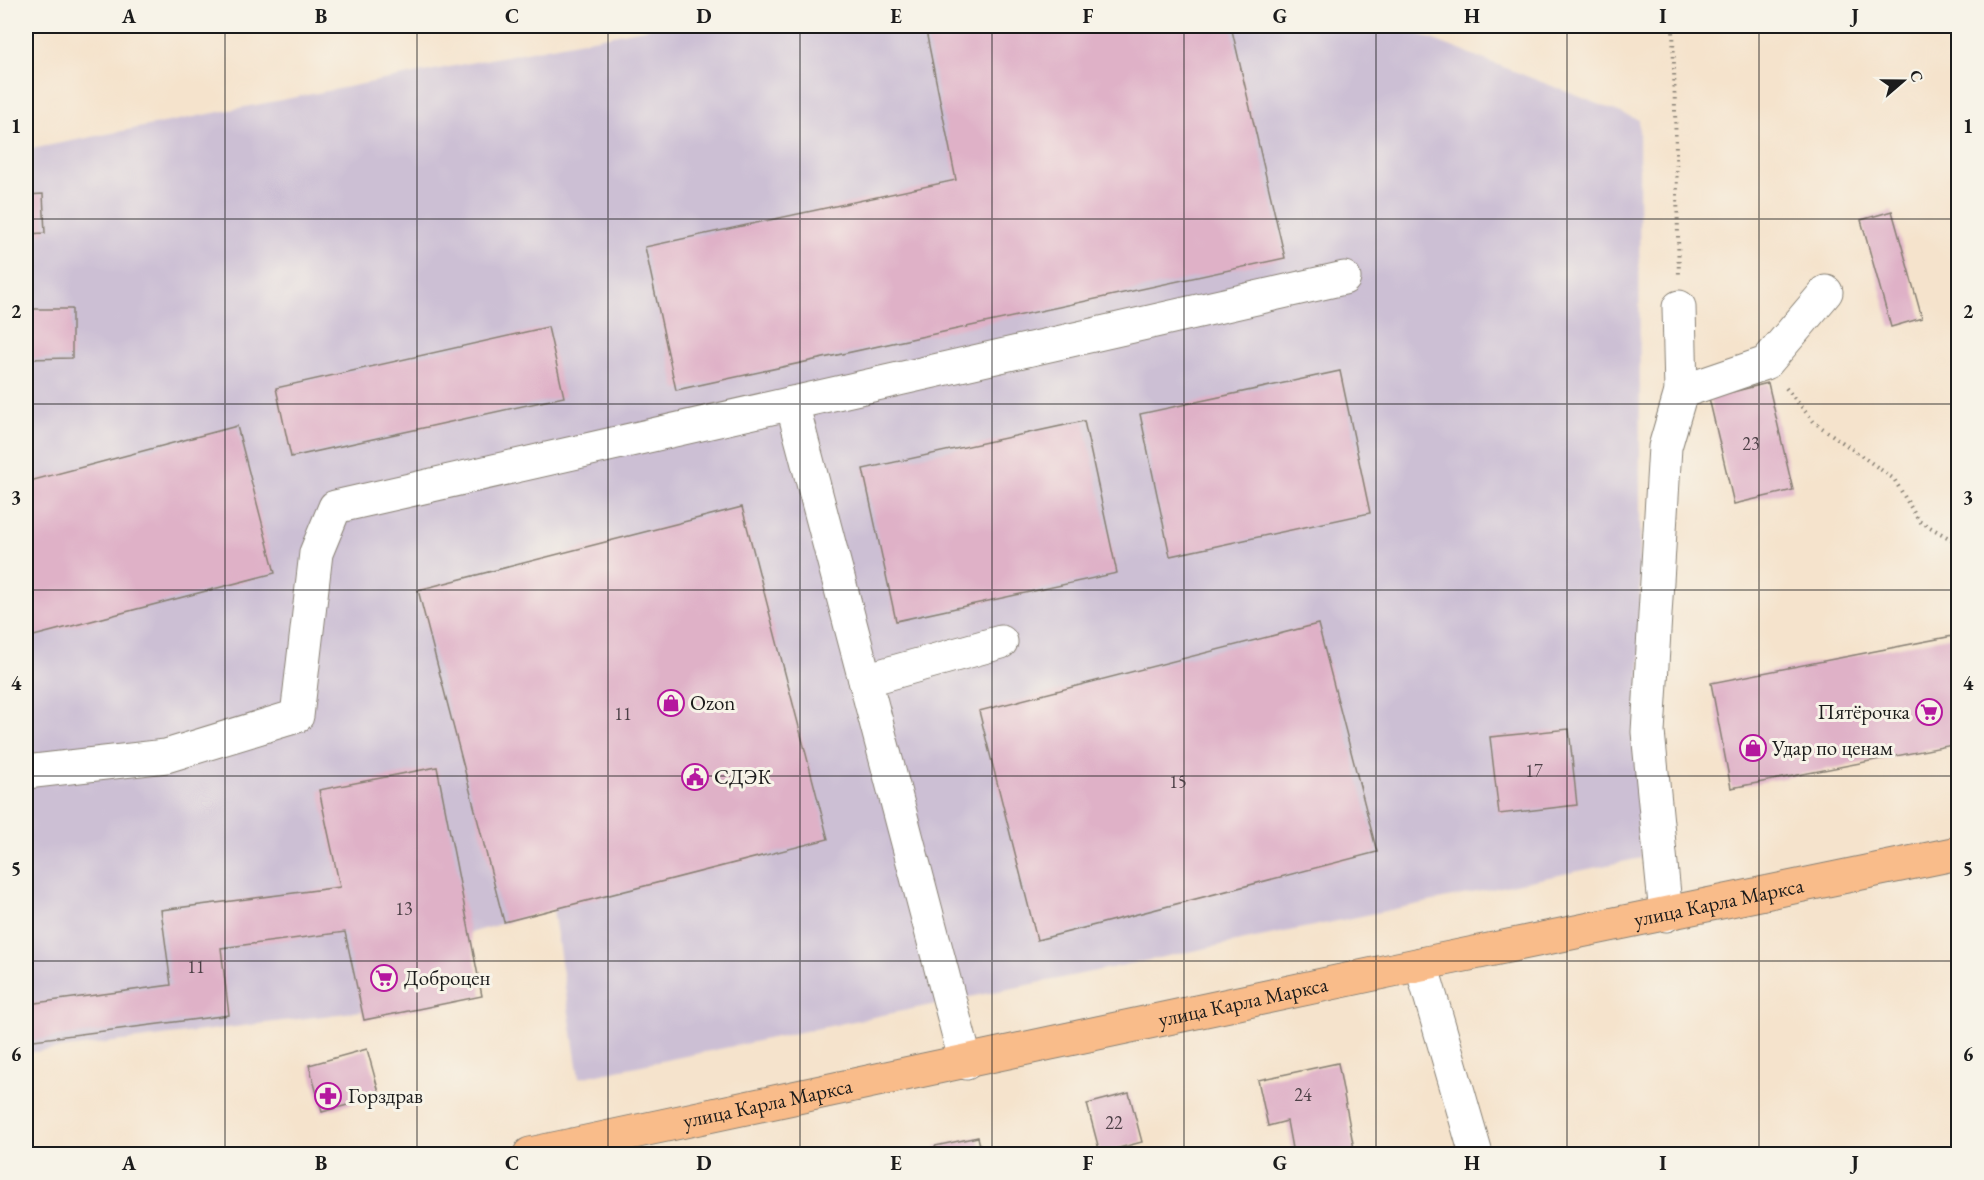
<svg xmlns="http://www.w3.org/2000/svg" width="1984" height="1180" font-family="'EB Garamond',serif">
<style>
.industrial{fill:#ccbfd4}
.building{fill:#dfb1c7}
.lines{fill:none;stroke-linecap:round;stroke-linejoin:round}
.minor-casing{stroke:#888074;stroke-width:35}
.major-casing{stroke:#888074;stroke-width:35}
.path{stroke:#888074;stroke-width:4;stroke-dasharray:1.5 4.5;stroke-linecap:butt}
.minor{stroke:#fff;stroke-width:33}
.major{stroke:#f9bc8a;stroke-width:33}
.grid{fill:none;stroke:#1c1c1c;stroke-width:1.5;stroke-opacity:0.55}
.labels{text-anchor:middle;stroke-width:6;stroke-linejoin:round;paint-order:stroke}
.number-label{font-size:18px;fill:#4d4147}
.poi-label{font-size:21px;fill:#1c1c1c;stroke:#f7f3e8;text-anchor:start}
.street-label{font-size:21px;fill:#1c1c1c;stroke:#f7f3e8}
.neatline{fill:none;stroke:#1c1c1c;stroke-width:2}
.grid-label{font-size:20px;text-anchor:middle;font-weight:bold;fill:#1c1c1c}
</style>
<rect width="100%" height="100%" fill="#f7f3e8"/>
<filter id="ink" filterUnits="userSpaceOnUse"><feTurbulence type="fractalNoise" baseFrequency=".0167" numOctaves="2"/><feDisplacementMap in="SourceGraphic" scale="12" xChannelSelector="R" yChannelSelector="G"/><feConvolveMatrix kernelMatrix="1 2 1 2 8 2 1 2 1" color-interpolation-filters="sRGB"/></filter>
<filter id="wash" filterUnits="userSpaceOnUse"><feTurbulence type="fractalNoise" baseFrequency=".008" numOctaves="4" result="noise"/><feDisplacementMap in="SourceGraphic" scale="24" xChannelSelector="R" yChannelSelector="G"/><feGaussianBlur stdDeviation="1.35" result="paint"/><feColorMatrix in="noise" values="0 0 0 0 0 0 0 0 0 0 0 0 0 0 0 0 0 1.4 0 .05"/><feComposite in="paint" operator="in"/></filter>
<g filter="url(#wash)">
<rect width="100%" height="100%" fill="#f5e3cc"/>
<!-- industrial -->
<polygon class="industrial" points="659,26 1398,26 1639,120 1641,858 579,1078 553,909 469,933 482,996 26,1053 26,150"/>
<g id="blocks">
<!-- building -->
<g class="building">
<polygon points="925,26 1231,26 1285,258 676,390 645,247 956,180"/>
<polygon points="43,194 45,233 26,234 26,195"/>
<polygon points="1892,211 1922,318 1891,327 1861,220"/>
<polygon points="26,309 72,309 72,358 26,359"/>
<polygon points="548,327 564,397 291,457 276,388"/>
<polygon points="1340,371 1370,513 1170,556 1140,414"/>
<polygon points="1768,383 1793,490 1734,504 1709,398"/>
<polygon points="1084,421 1117,573 896,621 863,469"/>
<polygon points="237,426 275,573 26,638 26,482"/>
<polygon points="742,507 828,839 504,922 418,590"/>
<polygon points="1318,624 1377,852 1037,940 979,711"/>
<polygon points="1958,635 1958,744 1731,788 1711,683"/>
<polygon points="1569,729 1577,805 1499,814 1490,737"/>
<polygon points="437,767 482,996 364,1020 345,932 221,948 229,1015 26,1041 26,999 28,1004 171,985 161,910 340,887 319,790"/>
<polygon points="367,1049 380,1096 322,1112 309,1065"/>
<polygon points="1338,1063 1355,1154 1293,1154 1287,1121 1268,1126 1258,1080"/>
<polygon points="1129,1093 1142,1142 1100,1153 1087,1104"/>
<polygon points="978,1137 982,1154 937,1154 935,1146"/>
</g>
</g>
</g>
<g filter="url(#ink)">
<use href="#blocks" fill-opacity="0" stroke="#888074" stroke-width="1.5"/>
<g class="lines">
<defs>
<g id="minor">
<polyline points="1681,392 1766,363 1826,292"/>
<polyline points="792,403 966,1063"/>
<polyline points="865,680 1001,642"/>
<polyline points="26,772 166,756 297,716 316,553 335,507 1344,278"/>
<polyline points="1666,915 1648,732 1665,447 1681,392 1679,307"/>
<polyline points="1421,964 1476,1154"/>
</g>
<g id="major">
<path id="s1" d="M530,1154L1421,964L1958,853"/>
</g>
</defs>
<!-- minor casing -->
<use href="#minor" class="minor-casing"/>
<!-- major casing -->
<use href="#major" class="major-casing"/>
<!-- path -->
<g class="path">
<polyline points="1673,26 1679,277"/>
<polyline points="1786,388 1814,422 1894,479 1919,521 1958,543"/>
</g>
<!-- minor -->
<use href="#minor" class="minor"/>
<!-- major -->
<use href="#major" class="major"/>
</g>
</g>
<!-- grid -->
<path class="grid" d="M225,26V1154M417,26V1154M608,26V1154M800,26V1154M992,26V1154M1184,26V1154M1376,26V1154M1567,26V1154M1759,26V1154M26,219H1958M26,404H1958M26,590H1958M26,776H1958M26,961H1958"/>
<!-- icons -->
<defs>
<symbol id="shop-ring" viewBox="-11 -11 22 22"><circle r="9.5" fill="#f7f3e8" stroke="#b5179e" stroke-width="1.5"/><path d="M-5-2.5h2.3a2.7 3.5 0 0 1 5.4 0H5L5.5 6h-11ZM-1.5-2.5h3a1.5 2.3 0 0 0-3 0Z" fill="#b5179e"/></symbol>
<symbol id="supermarket-ring" viewBox="-11 -11 22 22"><circle r="9.5" fill="#f7f3e8" stroke="#b5179e" stroke-width="1.5"/><path d="M-6-5.5h2.5l.6 2H6L4.5 2H-2.5L-4.4-4H-6ZM-1.5 3.2a1.3 1.3 0 1 0 .1 0ZM3 3.2a1.3 1.3 0 1 0 .1 0Z" fill="#b5179e"/></symbol>
<symbol id="civic-ring" viewBox="-11 -11 22 22"><circle r="9.5" fill="#f7f3e8" stroke="#b5179e" stroke-width="1.5"/><path d="M-.6-6.5H3V-4.5H.6V-3L4-1V1h2V6H-6V1h2V-1L-.6-3ZM-1.2 2.5V6h2.4V2.5Z" fill="#b5179e"/></symbol>
<symbol id="pharmacy-ring" viewBox="-11 -11 22 22"><circle r="9.5" fill="#f7f3e8" stroke="#b5179e" stroke-width="1.5"/><path d="M-2-6h4v4h4v4h-4v4h-4v-4h-4v-4h4Z" fill="#b5179e"/></symbol>
</defs>
<g fill-rule="evenodd">
<use href="#shop-ring" x="656" y="688" width="30" height="30"/>
<use href="#supermarket-ring" x="1914" y="697" width="30" height="30"/>
<use href="#shop-ring" x="1738" y="733" width="30" height="30"/>
<use href="#civic-ring" x="680" y="762" width="30" height="30"/>
<use href="#supermarket-ring" x="369" y="963" width="30" height="30"/>
<use href="#pharmacy-ring" x="313" y="1081" width="30" height="30"/>
</g>
<g class="labels">
<!-- number labels -->
<g class="number-label">
<text x="1751" y="450">23</text>
<text x="623" y="720">11</text>
<text x="1534" y="777">17</text>
<text x="1178" y="788">15</text>
<text x="404" y="915">13</text>
<text x="196" y="973">11</text>
<text x="1303" y="1101">24</text>
<text x="1114" y="1129">22</text>
</g>
<!-- poi labels -->
<g class="poi-label">
<text x="690" y="710">Ozon</text>
<text x="1910" y="719" text-anchor="end">Пятёрочка</text>
<text x="1772" y="755">Удар по ценам</text>
<text x="714" y="784">СДЭК</text>
<text x="404" y="985">Доброцен</text>
<text x="348" y="1103">Горздрав</text>
</g>
<!-- street labels -->
<g class="street-label">
<text dy="7" stroke="none"><textPath href="#s1" startOffset="1215">улица Карла Маркса</textPath></text>
<text dy="7" stroke="none"><textPath href="#s1" startOffset="729">улица Карла Маркса</textPath></text>
<text dy="7" stroke="none"><textPath href="#s1" startOffset="243">улица Карла Маркса</textPath></text>
</g>
</g>
<!-- margin -->
<rect width="1984" height="1180" fill="none" stroke="#f7f3e8" stroke-width="66"/>
<!-- north arrow -->
<g transform="translate(1903 81) rotate(70)" stroke="#f7f3e8" stroke-width="4.5" paint-order="stroke">
<path d="M0-4.5L10 22L0 15L-10 22Z" fill="#1c1c1c"/>
<text y="-9" font-size="16" font-weight="bold" text-anchor="middle" fill="#1c1c1c">С</text>
</g>
<rect x="33" y="33" width="1918" height="1114" class="neatline"/>
<g class="grid-label">
<text x="129" y="23">A</text>
<text x="321" y="23">B</text>
<text x="512" y="23">C</text>
<text x="704" y="23">D</text>
<text x="896" y="23">E</text>
<text x="1088" y="23">F</text>
<text x="1280" y="23">G</text>
<text x="1472" y="23">H</text>
<text x="1663" y="23">I</text>
<text x="1855" y="23">J</text>
<text x="16" y="133">1</text>
<text x="1968" y="133">1</text>
<text x="16" y="318">2</text>
<text x="1968" y="318">2</text>
<text x="16" y="504">3</text>
<text x="1968" y="504">3</text>
<text x="16" y="690">4</text>
<text x="1968" y="690">4</text>
<text x="16" y="875">5</text>
<text x="1968" y="875">5</text>
<text x="16" y="1061">6</text>
<text x="1968" y="1061">6</text>
<text x="129" y="1170">A</text>
<text x="321" y="1170">B</text>
<text x="512" y="1170">C</text>
<text x="704" y="1170">D</text>
<text x="896" y="1170">E</text>
<text x="1088" y="1170">F</text>
<text x="1280" y="1170">G</text>
<text x="1472" y="1170">H</text>
<text x="1663" y="1170">I</text>
<text x="1855" y="1170">J</text>
</g>
</svg>
